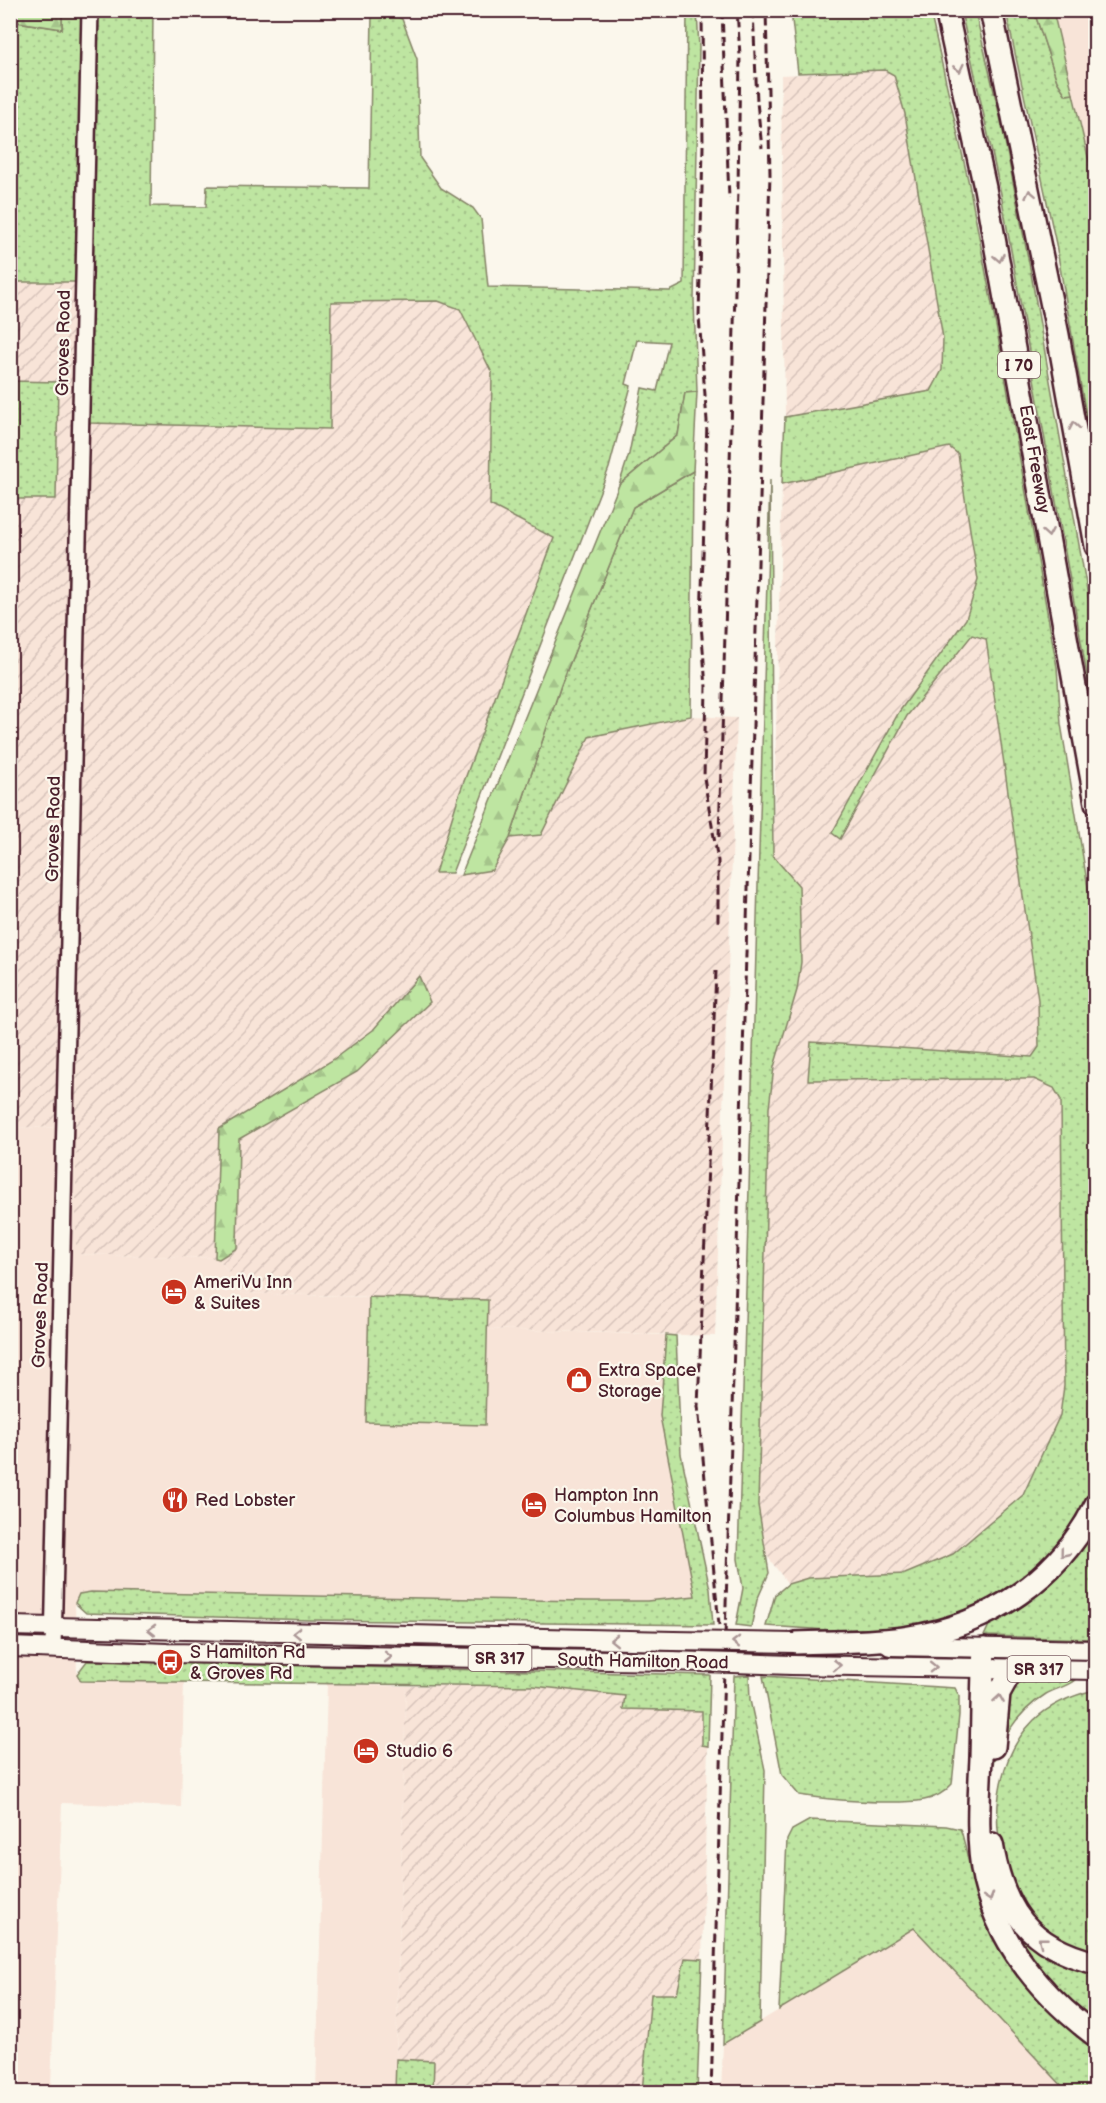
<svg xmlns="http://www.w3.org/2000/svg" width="1106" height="2103" font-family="'Balsamiq Sans',sans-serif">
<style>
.built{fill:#f8e4d8}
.industrial{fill:url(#industrial-furrows)}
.grass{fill:url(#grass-dots);stroke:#848266;stroke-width:1.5}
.forest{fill:url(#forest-firs);stroke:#848266;stroke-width:1.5}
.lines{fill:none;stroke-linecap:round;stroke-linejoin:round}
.minor-casing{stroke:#4a1f2b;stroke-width:20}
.major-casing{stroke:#4a1f2b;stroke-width:22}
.highway-casing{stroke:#4a1f2b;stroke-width:26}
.minor{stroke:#fbf7ec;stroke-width:15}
.major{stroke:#fbf7ec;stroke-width:18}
.highway{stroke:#fbf7ec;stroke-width:21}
.rail{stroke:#4a1f2b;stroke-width:3;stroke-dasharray:9 4.5;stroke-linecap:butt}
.major-bridge-casing{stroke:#4a1f2b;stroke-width:22;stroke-linecap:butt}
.major-bridge{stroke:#fbf7ec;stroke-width:18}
.oneway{stroke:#ab9695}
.labels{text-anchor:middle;stroke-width:4.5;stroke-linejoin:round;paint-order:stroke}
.shield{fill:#fbf7ec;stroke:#7f6065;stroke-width:1.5}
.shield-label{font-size:16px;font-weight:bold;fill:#4a1f2b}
.street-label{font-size:18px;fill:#4a1f2b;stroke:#fbf7ec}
.poi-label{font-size:18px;fill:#4a1f2b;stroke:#fbf7ec;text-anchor:start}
</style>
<defs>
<pattern id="industrial-furrows" width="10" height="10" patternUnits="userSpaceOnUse" patternTransform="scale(1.5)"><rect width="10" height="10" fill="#f8e4d8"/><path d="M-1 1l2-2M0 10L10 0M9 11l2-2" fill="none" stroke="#d6c3ba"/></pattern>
<pattern id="grass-dots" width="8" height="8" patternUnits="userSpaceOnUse" patternTransform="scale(1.5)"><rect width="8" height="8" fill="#bee5a1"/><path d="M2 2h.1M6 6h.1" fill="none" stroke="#a5c48b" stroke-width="1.8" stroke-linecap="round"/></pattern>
<pattern id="forest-firs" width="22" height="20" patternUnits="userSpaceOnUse" patternTransform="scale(1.5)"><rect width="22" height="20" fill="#bee5a1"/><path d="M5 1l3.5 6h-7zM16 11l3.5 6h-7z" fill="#a5c48b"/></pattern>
</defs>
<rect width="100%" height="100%" fill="#fbf7ec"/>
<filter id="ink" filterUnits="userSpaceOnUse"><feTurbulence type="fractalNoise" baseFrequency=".0167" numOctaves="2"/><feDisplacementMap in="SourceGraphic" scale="12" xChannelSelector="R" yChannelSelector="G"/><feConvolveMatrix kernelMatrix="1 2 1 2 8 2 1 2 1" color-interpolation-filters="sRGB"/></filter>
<g filter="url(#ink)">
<!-- built -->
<g class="built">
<polygon points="1053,11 1095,11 1095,186 1073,94"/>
<polygon points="11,1127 76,1128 76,1254 215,1258 219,1259 242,1293 369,1297 366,1422 485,1425 487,1329 666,1335 660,1416 696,1596 647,1601 585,1601 79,1594 75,1603 77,1674 81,1681 184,1681 181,1807 62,1803 51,2086 11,2084"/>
<polygon points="327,1684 406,1686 395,2092 316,2092"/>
<polygon points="914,1928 1069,2092 721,2092 723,2044"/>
</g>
<!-- industrial -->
<g class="industrial">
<polygon points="886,70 894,75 905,114 943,338 942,370 931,391 785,417 781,75"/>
<polygon points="11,282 92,282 90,423 330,429 331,302 438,301 460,309 492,373 490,505 554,538 459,795 435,873 461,875 492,870 510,838 541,834 589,737 691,716 737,718 715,1336 487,1329 488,1300 242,1293 219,1259 237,1247 239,1139 357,1072 419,977 373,1030 331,1061 219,1129 215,1258 76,1254 76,1128 11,1127"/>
<polygon points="949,447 958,454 978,580 966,619 899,712 832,833 840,839 907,716 972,635 986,639 1038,1000 1039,1047 1033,1057 808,1079 1035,1079 1054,1088 1061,1100 1064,1386 1060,1415 1022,1495 953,1554 905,1574 808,1578 788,1584 767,1556 758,1505 769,1108 774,1067 797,990 801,962 799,886 773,856 782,484"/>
<polygon points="406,1686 533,1686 625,1696 624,1709 702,1711 702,1744 708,1746 702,1959 685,1958 677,1994 651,1995 642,2092 433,2092 434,2061 396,2059"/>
</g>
<!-- grass -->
<g class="grass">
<polygon points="62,11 82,11 77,282 11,282 10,21 62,29"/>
<polygon points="96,11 153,11 151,206 206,207 207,186 369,188 372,14 276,11 387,11 402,19 417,59 420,158 441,188 473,208 481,219 488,287 670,291 684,284 687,11 697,11 699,48 694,300 697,392 685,393 678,435 619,485 629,454 642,388 657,391 669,342 637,340 626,384 631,386 609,468 452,873 435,873 459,795 554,538 490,505 492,373 460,309 438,301 331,302 330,429 89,423"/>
<path d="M791,11H930L969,184L997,331L1057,667L1061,724L1095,930V1482C1067,1562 983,1625 898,1631C855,1634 809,1628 766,1626L775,1595L788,1584L808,1578L905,1574L953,1554L1023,1495L1060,1415L1064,1386L1061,1100L1054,1088L1034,1079L808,1080L811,1042L1032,1057L1039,1047L1038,1000L986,639L972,635L907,716L840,839L832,833L899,712L966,619L978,580L958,454L949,447L782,484L785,417L931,391L942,370L943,338L905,114L894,75L885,70L798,73Z"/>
<polygon points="961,11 975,11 1001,121 1030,268 1095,635 1095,720 1001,194"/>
<polygon points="1006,11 1034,11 1057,81 1066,95 1073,94 1095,186 1095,467 1056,244"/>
<polygon points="11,381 58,382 56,499 11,499"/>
<polygon points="693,471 691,716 589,737 541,835 510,838 561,685 633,507"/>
<polygon points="770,480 773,856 799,886 801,962 797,990 774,1067 769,1108 758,1505 769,1573 757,1600 751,1627 736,1625 743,1588 738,1559"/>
<polygon points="369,1297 488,1300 485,1425 366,1422"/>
<polygon points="666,1335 676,1336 681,1454 710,1589 713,1625 309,1620 86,1613 75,1603 79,1594 91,1592 585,1601 647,1601 695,1596 660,1416"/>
<polygon points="1095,1516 1095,1639 984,1636 991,1621"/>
<polygon points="87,1661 710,1675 708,1746 702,1745 702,1711 623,1709 625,1696 533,1686 81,1681 77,1674"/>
<polygon points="749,1675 750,1700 765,1770 760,2022 723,2044 734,1676"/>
<path d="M763,1676L955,1688L959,1696V1715L952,1784C945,1792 936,1798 924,1800C895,1805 829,1800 799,1795L782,1775Z"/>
<path d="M1010,1680H1075C1068,1686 1055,1689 1046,1694C1014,1714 998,1744 988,1779L989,1702Z"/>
<path d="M1095,1690L1093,1919L1095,1921V1955C1081,1949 1051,1940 1041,1930C989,1879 980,1774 1034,1720C1051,1704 1073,1695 1095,1690Z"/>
<path d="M810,1820L946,1826L960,1829C964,1834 972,1883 976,1895C998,1959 1041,2010 1095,2049V2092L1067,2091L914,1928L779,2010L787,1840L792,1830Z"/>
<polygon points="995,1884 1005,1905 1095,1968 1095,2030 1019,1946"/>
<polygon points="685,1958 702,1959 697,2092 642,2092 651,1994 677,1994"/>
<polygon points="396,2059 434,2061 433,2092 395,2092"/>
</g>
<!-- forest -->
<g class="forest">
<polygon points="10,11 62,11 62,29 11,21"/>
<polygon points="1034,11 1053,11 1073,94 1066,95 1057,81"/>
<polygon points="697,392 693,471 633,507 561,685 510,838 492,870 461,875 619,485 678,435 685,393"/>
<polygon points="419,976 430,1002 357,1072 239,1139 237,1248 219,1259 215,1258 219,1129 331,1061 373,1030"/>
</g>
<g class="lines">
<defs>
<polyline id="minor" points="53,1648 90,10"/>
<g id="major">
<polyline points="10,1626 673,1641"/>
<polyline points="890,1646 1096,1650"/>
<polyline points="10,1647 167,1653 671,1661"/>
<polyline points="792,1665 1096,1670"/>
</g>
<g id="highway">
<polyline points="946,10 985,188 1096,803"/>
<polyline points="991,10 1058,335 1096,546"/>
<path d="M795,1643C832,1641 872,1643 909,1637C990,1625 1060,1578 1096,1504"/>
<path d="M984,1649C982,1685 982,1721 981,1758C979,1798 976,1841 984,1880C999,1945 1044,1997 1096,2036"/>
<polyline points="994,1747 999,1693 1013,1668"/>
<path d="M992,1844C1003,1910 1029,1947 1096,1963"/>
</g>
</defs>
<!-- minor casing -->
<use href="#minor" class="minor-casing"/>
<!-- major casing -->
<use href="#major" class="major-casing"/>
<!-- highway casing -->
<use href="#highway" class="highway-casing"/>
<!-- minor -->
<use href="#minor" class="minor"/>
<!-- major -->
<use href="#major" class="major"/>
<!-- highway -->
<use href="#highway" class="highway"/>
<!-- rail -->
<g class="rail">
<polyline points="702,10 703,147 699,317 707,421 701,624 706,687 704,778 718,861 718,926"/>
<polyline points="722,10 729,199"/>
<polyline points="753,10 757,102 762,148"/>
<polyline points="719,837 738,190 740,55 737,10"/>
<polyline points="716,971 698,1406 719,1625"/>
<polyline points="711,2092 770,174 766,10"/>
</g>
<defs>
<g id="major-bridge">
<polyline points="673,1641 795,1643"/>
<polyline points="671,1661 792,1665"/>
</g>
</defs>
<!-- major-bridge casing -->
<use href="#major-bridge" class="major-bridge-casing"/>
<!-- major-bridge -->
<use href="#major-bridge" class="major-bridge"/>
</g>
<!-- one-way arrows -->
<defs><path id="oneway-chevron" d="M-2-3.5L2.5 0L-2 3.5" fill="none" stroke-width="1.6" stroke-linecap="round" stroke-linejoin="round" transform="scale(1.5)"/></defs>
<g class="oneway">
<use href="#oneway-chevron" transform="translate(959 68) rotate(77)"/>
<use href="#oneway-chevron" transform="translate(1030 194) rotate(-101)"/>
<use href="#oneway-chevron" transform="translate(999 258) rotate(79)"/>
<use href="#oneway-chevron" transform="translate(1074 426) rotate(-100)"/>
<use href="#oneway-chevron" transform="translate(1048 533) rotate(80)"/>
<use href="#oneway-chevron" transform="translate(1064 1553) rotate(129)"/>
<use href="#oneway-chevron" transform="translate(152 1630) rotate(-179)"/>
<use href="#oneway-chevron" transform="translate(297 1633) rotate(-179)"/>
<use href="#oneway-chevron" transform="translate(614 1640) rotate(-179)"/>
<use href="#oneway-chevron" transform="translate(736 1642) rotate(-179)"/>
<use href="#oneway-chevron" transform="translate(388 1657) rotate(1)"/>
<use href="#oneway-chevron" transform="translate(837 1665) rotate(1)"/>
<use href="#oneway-chevron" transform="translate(933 1667) rotate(1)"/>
<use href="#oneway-chevron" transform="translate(999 1699) rotate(-81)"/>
<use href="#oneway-chevron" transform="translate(989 1897) rotate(73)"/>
<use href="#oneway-chevron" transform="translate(1042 1941) rotate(-142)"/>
</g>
</g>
<!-- icons -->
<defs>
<symbol id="hotel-disc" viewBox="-11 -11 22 22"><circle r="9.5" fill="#c8321e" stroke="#fbf7ec"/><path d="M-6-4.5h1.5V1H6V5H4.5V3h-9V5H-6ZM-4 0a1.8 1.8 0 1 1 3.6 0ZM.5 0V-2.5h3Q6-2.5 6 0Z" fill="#fff"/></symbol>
<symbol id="shop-disc" viewBox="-11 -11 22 22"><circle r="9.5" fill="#c8321e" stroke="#fbf7ec"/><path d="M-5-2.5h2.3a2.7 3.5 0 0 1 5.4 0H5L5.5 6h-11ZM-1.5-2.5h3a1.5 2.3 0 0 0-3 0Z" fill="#fff"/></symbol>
<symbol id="restaurant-disc" viewBox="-11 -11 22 22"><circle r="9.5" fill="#c8321e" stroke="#fbf7ec"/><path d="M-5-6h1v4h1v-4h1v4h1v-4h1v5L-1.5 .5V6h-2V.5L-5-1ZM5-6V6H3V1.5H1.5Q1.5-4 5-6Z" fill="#fff"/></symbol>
<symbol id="bus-disc" viewBox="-11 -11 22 22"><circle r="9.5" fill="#c8321e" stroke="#fbf7ec"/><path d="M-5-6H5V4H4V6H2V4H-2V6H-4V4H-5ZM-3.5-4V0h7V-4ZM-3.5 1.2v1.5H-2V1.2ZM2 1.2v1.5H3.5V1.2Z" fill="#fff"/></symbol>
</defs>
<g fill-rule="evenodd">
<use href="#hotel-disc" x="159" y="1277" width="30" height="30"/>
<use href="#shop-disc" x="564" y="1365" width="30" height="30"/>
<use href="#restaurant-disc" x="160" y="1485" width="30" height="30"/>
<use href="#hotel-disc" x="519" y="1490" width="30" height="30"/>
<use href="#bus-disc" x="155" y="1647" width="30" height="30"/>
<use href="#hotel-disc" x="351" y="1736" width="30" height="30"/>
</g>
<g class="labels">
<!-- shield labels -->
<g class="shield">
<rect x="998" y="352" width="42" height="26" rx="4.5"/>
<rect x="468.5" y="1645" width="63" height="26" rx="4.5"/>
<rect x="1007.5" y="1656" width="63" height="26" rx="4.5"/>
</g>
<g class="shield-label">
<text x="1019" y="371">I 70</text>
<text x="500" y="1664">SR 317</text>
<text x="1039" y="1675">SR 317</text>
</g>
<!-- street labels -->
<g class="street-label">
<text transform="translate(63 343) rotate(-89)" y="6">Groves Road</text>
<text transform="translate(1035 459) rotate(80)" y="6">East Freeway</text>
<text transform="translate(53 829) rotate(-89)" y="6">Groves Road</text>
<text transform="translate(40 1315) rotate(-88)" y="6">Groves Road</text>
<text transform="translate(643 1661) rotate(1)" y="6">South Hamilton Road</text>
</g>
<!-- poi labels -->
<g class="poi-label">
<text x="194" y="1288">AmeriVu Inn<tspan x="194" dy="21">&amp; Suites</tspan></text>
<text x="598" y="1376">Extra Space<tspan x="598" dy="21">Storage</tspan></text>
<text x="554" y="1501">Hampton Inn<tspan x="554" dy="21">Columbus Hamilton</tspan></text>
<text x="195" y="1506">Red Lobster</text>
<text x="190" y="1658">S Hamilton Rd<tspan x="190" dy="21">&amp; Groves Rd</tspan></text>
<text x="386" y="1757">Studio 6</text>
</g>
</g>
<!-- margin -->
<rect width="1106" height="2103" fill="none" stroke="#fbf7ec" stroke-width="36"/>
<rect x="18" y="18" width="1070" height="2067" fill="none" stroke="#4a1f2b" stroke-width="2" filter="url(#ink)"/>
</svg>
